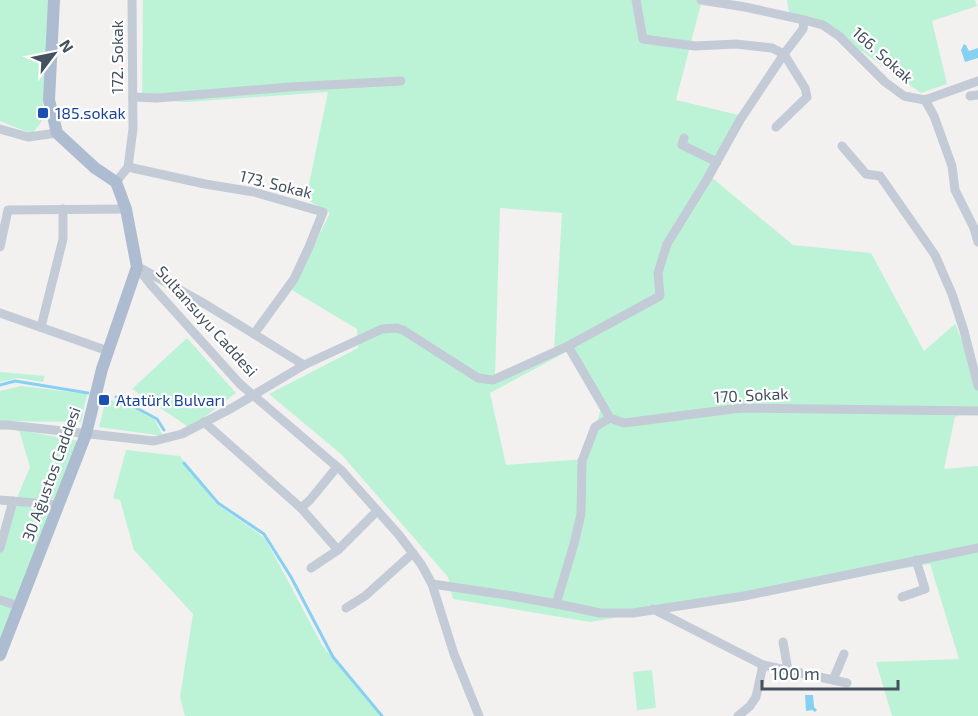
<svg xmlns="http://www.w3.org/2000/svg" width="978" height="716" font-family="'Exo 2',sans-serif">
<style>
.green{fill:#bcf3d7;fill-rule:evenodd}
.water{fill:#86d1f3}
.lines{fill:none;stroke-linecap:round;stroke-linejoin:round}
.stream{stroke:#86d1f3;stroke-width:3}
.minor{stroke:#c3cbd6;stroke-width:9}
.major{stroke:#aebcd1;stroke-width:12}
.transit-dot{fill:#1a4fb4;stroke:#fff;stroke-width:2}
.labels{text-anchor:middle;stroke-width:4.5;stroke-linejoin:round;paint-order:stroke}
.street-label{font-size:16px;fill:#46515f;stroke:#fff}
.transit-label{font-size:16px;fill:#164399;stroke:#fff;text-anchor:start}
</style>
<rect width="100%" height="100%" fill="#f3f0f0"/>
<!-- green -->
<g class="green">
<polygon points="0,0 52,0 42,121 32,134 0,121"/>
<path d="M143,0H702L676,100L747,117L710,176L793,245L871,253L924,351L955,324L978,378V408L955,417L944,469L978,466V716H892L876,662L959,659L930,564L590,622L453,599L448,577L341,454L269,394L358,348L357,329L292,290L330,213L306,199L328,92L186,102L142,99ZM500,208L562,213L554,351L495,376ZM568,351L601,408L586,459L506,465L490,393Z"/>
<polygon points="787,0 975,0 977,6 932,21 947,84 921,93 819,21 789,13"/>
<polygon points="187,338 236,393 190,428 132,389"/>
<polygon points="0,372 45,376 43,382 17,378 0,382"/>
<polygon points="21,386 87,394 81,422 0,421 0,391"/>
<polygon points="106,399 126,404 155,420 163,436 99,427"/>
<polygon points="19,430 79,441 0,653 0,538 30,467"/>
<polygon points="126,450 180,456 215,503 265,538 322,645 380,716 185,716 180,697 193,614 134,550 120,500 113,498"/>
<polygon points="652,670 656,708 637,710 633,672"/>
</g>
<!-- water -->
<g class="water">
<polygon points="964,44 966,45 969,51 978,48 978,58 965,62 961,50"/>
<polygon points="805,695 813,695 814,707 817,710 815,712 812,710 806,711"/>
</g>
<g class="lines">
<!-- stream -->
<g class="stream">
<polyline points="0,385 15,381 88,393"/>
<polyline points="116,397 157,419 164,430"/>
<polyline points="184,463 218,503 264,534 291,577 333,657 382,716"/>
</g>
<!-- minor -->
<g class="minor">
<polyline points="636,0 643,39 695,46 736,44 772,48 784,54 805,88 807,97 776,127"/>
<polyline points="804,20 823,25 839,36 885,82 904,96 925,100 978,81"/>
<polyline points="970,96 978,95"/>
<polyline points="133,97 157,98 289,87 401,81"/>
<polyline points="925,100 934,116 952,166 955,190 974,228 978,242"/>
<polyline points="0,129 28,137 57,133"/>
<polyline points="684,138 682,145 717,162"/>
<polyline points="842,146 866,174 880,176 935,255 952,294 964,331 978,386"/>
<polyline points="128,167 205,184 254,192 323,212 309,247 294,279 254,334 205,304 142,269"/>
<polyline points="116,182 128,167 133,129 132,0"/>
<polyline points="0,247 8,210 126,209"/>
<polyline points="137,267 151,285 240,384 342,471 399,535 421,564 432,584 454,654 479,716"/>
<polyline points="0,313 108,351"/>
<polyline points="41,327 63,239 63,209"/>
<polyline points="254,334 304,365"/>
<polyline points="568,346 610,418 624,423 741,408 978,411"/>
<polyline points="204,422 301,508 338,550"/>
<polyline points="0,425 8,425 154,441 182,434 232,408 304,365 382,329 397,328 403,330 478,378 493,380 568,346 660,296 658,273 667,244 706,181 740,120 784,54 803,29 804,20 745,7 701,0"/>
<polyline points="0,500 59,505"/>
<polyline points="301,508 310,500 337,467"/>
<polyline points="0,548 13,501"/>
<polyline points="311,568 338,550 377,511"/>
<polyline points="432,584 513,596 567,606 600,613 633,613 744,596 978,548"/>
<polyline points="902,597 925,589 916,560"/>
<polyline points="0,600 19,606"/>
<polyline points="556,604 574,544 581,514 582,461 595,427 610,418"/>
<polyline points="346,608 365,596 413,553"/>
<polyline points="653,609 763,665 847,683"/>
<polyline points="783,642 788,670"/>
<polyline points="833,680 844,654"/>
<polyline points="738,716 750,706 756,697 763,665"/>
</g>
<!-- major -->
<polyline class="major" points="0,655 86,434 102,369 137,267 126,209 116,182 95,168 57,133 49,100 54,0"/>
</g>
<!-- markers -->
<g class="transit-dot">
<rect x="37" y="107" width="12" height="12" rx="3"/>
<rect x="98" y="394" width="12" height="12" rx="3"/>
</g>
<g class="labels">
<!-- street labels -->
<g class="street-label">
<text transform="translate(883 55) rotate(42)" y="6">166. Sokak</text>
<text transform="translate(117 57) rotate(-90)" y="6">172. Sokak</text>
<text transform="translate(276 184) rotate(14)" y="6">173. Sokak</text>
<text transform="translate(207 321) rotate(48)" y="6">Sultansuyu Caddesi</text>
<text transform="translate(751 395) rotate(-3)" y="6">170. Sokak</text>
<text transform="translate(51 474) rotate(-70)" y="6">30 Ağustos Caddesi</text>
</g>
<!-- transit labels -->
<g class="transit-label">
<text x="55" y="119">185.sokak</text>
<text x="116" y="406">Atatürk Bulvarı</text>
</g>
</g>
<!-- north arrow -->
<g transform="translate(54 54) rotate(58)" stroke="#ffffff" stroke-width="4.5" paint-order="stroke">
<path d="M0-4.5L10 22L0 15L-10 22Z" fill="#46515f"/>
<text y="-9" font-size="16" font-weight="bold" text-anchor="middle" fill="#46515f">N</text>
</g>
<!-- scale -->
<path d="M762 680v9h136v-9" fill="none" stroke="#46515f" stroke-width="3"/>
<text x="771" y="680" font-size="18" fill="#46515f" stroke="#ffffff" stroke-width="4.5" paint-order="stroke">100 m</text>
</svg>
